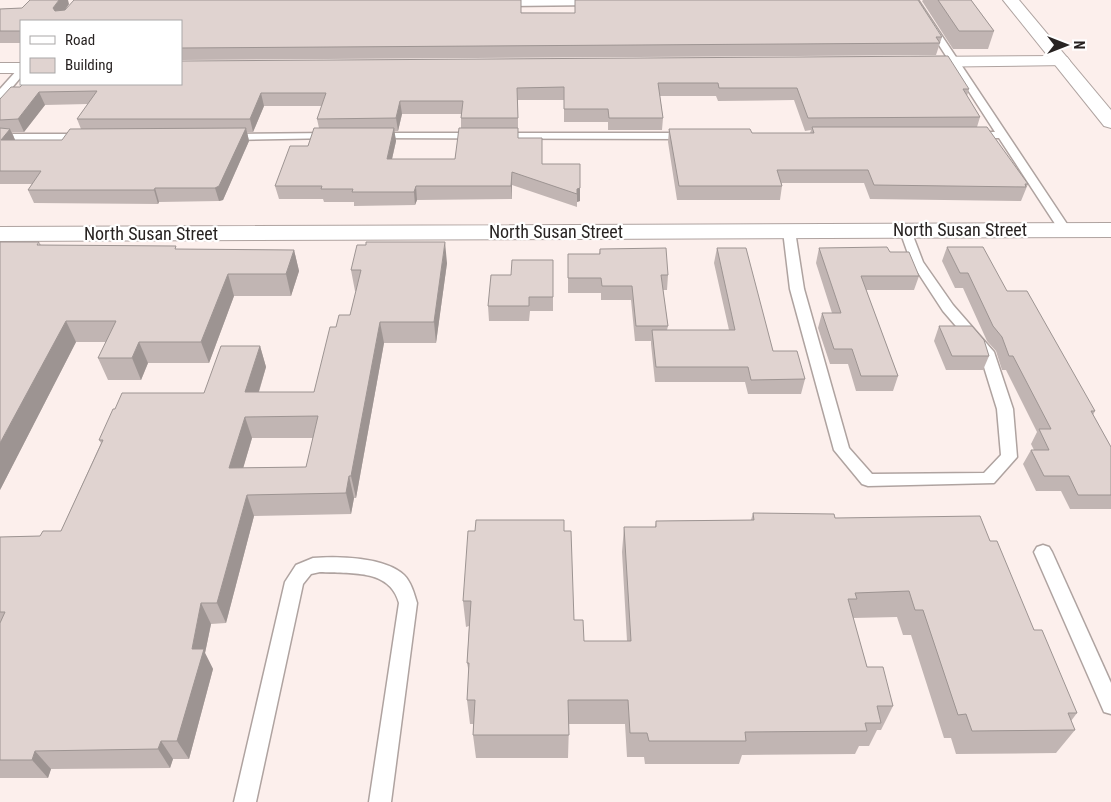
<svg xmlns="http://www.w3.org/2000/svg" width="1111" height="802" font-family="'Roboto Condensed',sans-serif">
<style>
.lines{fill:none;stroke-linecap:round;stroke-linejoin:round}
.service-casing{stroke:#afa3a0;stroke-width:3}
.minor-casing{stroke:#afa3a0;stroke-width:2}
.tertiary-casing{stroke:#afa3a0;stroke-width:2}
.service{fill:#fff;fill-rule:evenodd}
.minor{fill:#fff;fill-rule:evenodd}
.tertiary{fill:#fff;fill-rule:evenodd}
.wall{fill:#c1b5b3;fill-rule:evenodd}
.shaded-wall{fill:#9d9492}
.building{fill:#e0d3d0;stroke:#9d9492;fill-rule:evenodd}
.labels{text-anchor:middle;stroke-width:4.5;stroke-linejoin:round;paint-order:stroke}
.street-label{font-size:18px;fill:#282322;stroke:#fff}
</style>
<rect width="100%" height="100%" fill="#fcefec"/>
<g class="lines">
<defs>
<g id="service">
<polygon points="593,0 596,1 596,5 501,6 497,3 501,0"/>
<polygon points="910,0 918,0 1071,230 1069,233 1061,233 999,138 971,138 966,135 971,132 995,132"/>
<polygon points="21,68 21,77 4,97 0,98 0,89 18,69"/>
<polygon points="331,133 335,134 335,138 229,140 224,137 229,134"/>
<polygon points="376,133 688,133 693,136 688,139 372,138 372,134"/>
<polygon points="0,134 83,134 88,137 83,140 0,140"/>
<polygon points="789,227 795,231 804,289 849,448 872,474 984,473 1001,455 997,409 980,354 943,311 911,262 900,231 902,228 910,228 923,262 953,305 994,352 1013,409 1017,457 994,483 868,486 862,484 834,450 790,289 783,231"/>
<polygon points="1043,545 1049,547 1052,552 1111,683 1111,714 1104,712 1034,552 1037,547"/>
<path d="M313,558C338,556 385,557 404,575C411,582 414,593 417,603L391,802H369L399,603C390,568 349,574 320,572L311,574L303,584L256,802H234L285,582L296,565Z"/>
</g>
<g id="minor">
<polygon points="1061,56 1067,57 1070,61 1067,65 915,67 909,66 906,62 909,58 915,57"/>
<rect x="0" y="63" width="21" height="10"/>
<polygon points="1111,223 1111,237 0,241 0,227"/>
</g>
<polygon id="tertiary" points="1003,0 1019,0 1111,110 1111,128 1104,126"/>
</defs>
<!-- service casing -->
<use href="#service" class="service-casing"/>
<!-- minor casing -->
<use href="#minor" class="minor-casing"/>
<!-- tertiary casing -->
<use href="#tertiary" class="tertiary-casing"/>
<!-- service -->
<use href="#service" class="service"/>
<!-- minor -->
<use href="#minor" class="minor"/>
<!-- tertiary -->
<use href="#tertiary" class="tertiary"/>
</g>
<!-- wall -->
<g class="wall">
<polygon points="575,0 942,37 936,55 181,60 181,21 21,21 21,43 0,43 0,9 22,8 69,4 65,10 575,13"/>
<polygon points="923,0 971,0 994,31 988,49 953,49 922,1"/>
<path d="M181,61L969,89L967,96L980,117L977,127L1028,184L1021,201L870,199L864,183H782V186L780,200H677L668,142L669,129L752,133H810L811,130L805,131L794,100L718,101L716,96H660L663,118L662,130H608V122H564V100H518V138L542,164L580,188V201L577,202V207L512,185V199L417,200L415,205L354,206V202H324L323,199H279L275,186L308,146L319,128L317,119L322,106H264L253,132H247L249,141L223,200L219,201L159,202L158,204L34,203L28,190L32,184H0V99L20,87ZM88,104L77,119L81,129L62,140H15L12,132H24L45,105ZM402,114H461V128L455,159H392L396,141L394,131H398Z"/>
<polygon points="39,242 41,245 177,249 294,250 299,271 291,296 234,296 209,363 148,363 141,380 108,380 98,358 106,342 76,342 0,490"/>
<polygon points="947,247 1007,291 1095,411 1093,415 1111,447 1111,509 1070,509 1061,491 1036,491 1023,464 1031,450 1034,450 1031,444 1037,432 1006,370 1002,370 996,351 987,341 963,288 955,288 942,261"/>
<polygon points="717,248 773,351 805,379 801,394 748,394 745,382 655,382 651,344 651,341 635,341 631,300 601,300 601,293 568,293 568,254 599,254 600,249 668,275 667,290 663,290 668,326 667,330 729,330 714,263"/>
<polygon points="819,248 890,252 919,276 914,290 866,290 898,376 893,391 856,391 848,364 830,364 818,328 822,313 832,313 816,263"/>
<polygon points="553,260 553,311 530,311 529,321 489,321 488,306 511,275"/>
<path d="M447,263L436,343H384L356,498H354L351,514L254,516L226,623L211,624L205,653L213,669L189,759H173L170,768L51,769L48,778H0V537L40,536L61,531L101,443L99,440L204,393L260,346L266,367L259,392H314L336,327L350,315L356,291H355L351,270ZM252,438H313L306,467L243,468Z"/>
<polygon points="939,326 989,356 983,370 946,370 934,341"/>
<polygon points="753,513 835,518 990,541 1034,630 1077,713 1071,721 1075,730 1056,753 956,754 951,738 944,738 911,635 903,635 897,617 853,618 867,667 893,706 881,730 877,730 869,746 859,746 855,754 742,755 739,764 645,764 644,757 627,757 625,724 569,724 568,758 476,758 473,735 473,724 470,724 467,700 469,673 467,663 469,626 466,627 463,601 564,531 574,620 584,641 627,641 622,552 624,527 655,527 656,521 751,520"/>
</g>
<!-- shaded-wall -->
<g class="shaded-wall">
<polygon points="59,0 68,0 69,4 58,20 53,8"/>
<polygon points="39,92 45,105 24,132 18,119"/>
<polygon points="261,93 264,106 253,132 250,119"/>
<polygon points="400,101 402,114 398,131 396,118"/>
<polygon points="246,128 249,141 223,200 219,201 215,188"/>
<polygon points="394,128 396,141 389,172 387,159"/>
<polygon points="10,129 16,142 1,140"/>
<polygon points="512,172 512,199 511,186"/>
<polygon points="416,186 417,200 415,205 414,192"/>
<polygon points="155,188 159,202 158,204 154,190"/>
<polygon points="580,188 580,201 577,202 577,189"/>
<polygon points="445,242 447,263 436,343 434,322"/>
<polygon points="294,250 299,271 291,296 286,274"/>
<polygon points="228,274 234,296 209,363 201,342"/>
<polygon points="66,321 76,342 0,490 0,443"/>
<polygon points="380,322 384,343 356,498 351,476"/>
<polygon points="139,342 148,363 141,380 132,358"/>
<polygon points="260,346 266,367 252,414 245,392"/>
<polygon points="245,417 252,438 237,489 229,468"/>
<polygon points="349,476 354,498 351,514 346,493"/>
<polygon points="247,495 254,516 226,623 217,603"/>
<polygon points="201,603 211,624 205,653 213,669 189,759 177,741 192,649"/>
<polygon points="161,741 173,759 170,768 158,749"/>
<polygon points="35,751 51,769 48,778 32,760"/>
</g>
<!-- building -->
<g class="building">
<polygon points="30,0 59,0 53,8 55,11 65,10 74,0 521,0 521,13 575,13 575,0 918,0 942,37 936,37 940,43 181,48 181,21 21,21 21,31 0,31 0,9 22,8"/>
<polygon points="938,0 971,0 994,31 959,31"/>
<polygon points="948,56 969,89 963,89 980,117 808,118 797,88 719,88 718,83 658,83 663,118 609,118 608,109 564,109 564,87 517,88 518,118 461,118 463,101 400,101 396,118 317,119 326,93 261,93 250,119 77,119 97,91 39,92 18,119 0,120 0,99 11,87 20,87 23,84 181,84 181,61"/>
<polygon points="812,127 987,127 1028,184 1025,184 1026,187 874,185 868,170 777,170 782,186 679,186 669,129 750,129 752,133 814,133"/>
<polygon points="0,128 10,129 1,140 62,140 70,129 246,128 219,186 215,188 155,188 154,190 28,190 41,171 0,171"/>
<polygon points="314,128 394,128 387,159 455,159 459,128 518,128 518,138 542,138 542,164 580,164 580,188 577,189 577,194 512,172 511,186 416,186 414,192 352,192 353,189 321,189 322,186 275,186 290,146 308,146"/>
<polygon points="0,242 39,242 37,245 176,246 175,249 294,250 286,274 228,274 201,342 139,342 132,358 98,358 116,321 66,321 0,443"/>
<path d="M366,242H445L434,322H380L351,476H349L346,493L247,495L217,603H201L192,649H204L177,741H161L158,749L35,751L32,760H0V623L5,612H0V537L40,536L43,531H61L103,440H99L113,409H115L122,393H204L221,346H260L245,392H314L330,327H336L339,315H350L361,270H351L357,245H366ZM318,416L306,467L229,468L245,417Z"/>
<polygon points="887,247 890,252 909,252 919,276 861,276 898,376 861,376 852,349 834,349 822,313 841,313 819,248"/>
<polygon points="947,247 983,247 1007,291 1027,291 1095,411 1091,411 1111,447 1111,495 1078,495 1069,476 1044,476 1031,450 1049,450 1039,429 1051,429 1013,356 1009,356 1002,337 993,326 968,273 960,273"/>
<polygon points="666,248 668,275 661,275 668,326 636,326 632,286 602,286 601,278 568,278 568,254 600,254 600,249"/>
<polygon points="717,248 746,248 773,351 797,351 805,379 751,380 748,367 656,367 652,330 735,330"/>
<polygon points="512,260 553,260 553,297 529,297 529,306 488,306 491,275 511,275"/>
<polygon points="939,326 972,326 984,340 989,356 952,356"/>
<polygon points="753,513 834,514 835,518 980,516 990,541 997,541 1034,630 1042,630 1077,713 1068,713 1075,730 972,731 966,714 958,715 923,610 915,610 909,591 855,593 857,599 848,599 867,667 883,667 893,706 877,706 881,723 865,723 867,731 745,732 746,741 649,741 647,733 630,733 628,700 568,700 569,735 473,735 475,700 467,700 469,663 467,663 471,601 463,601 468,531 475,531 476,520 564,520 564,531 571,531 574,620 583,620 584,641 631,641 624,527 656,527 656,521 754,520"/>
</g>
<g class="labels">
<!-- street labels -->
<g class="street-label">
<text x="960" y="236">North Susan Street</text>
<text x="556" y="238">North Susan Street</text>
<text x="151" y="240">North Susan Street</text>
</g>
</g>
<!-- legend -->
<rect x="20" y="20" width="162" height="65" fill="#ffffff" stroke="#a9a7a7"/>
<rect x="30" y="36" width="25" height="8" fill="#ffffff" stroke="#a9a7a7"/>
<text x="65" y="45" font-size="15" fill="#282322">Road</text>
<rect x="30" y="58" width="25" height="15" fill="#e0d3d0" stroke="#a9a7a7"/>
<text x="65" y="70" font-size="15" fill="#282322">Building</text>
<!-- north arrow -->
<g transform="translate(1066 45) rotate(90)" stroke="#ffffff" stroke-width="4" paint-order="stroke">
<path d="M0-4L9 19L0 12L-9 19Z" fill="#282322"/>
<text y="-8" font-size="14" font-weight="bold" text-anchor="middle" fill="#282322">N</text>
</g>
</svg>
